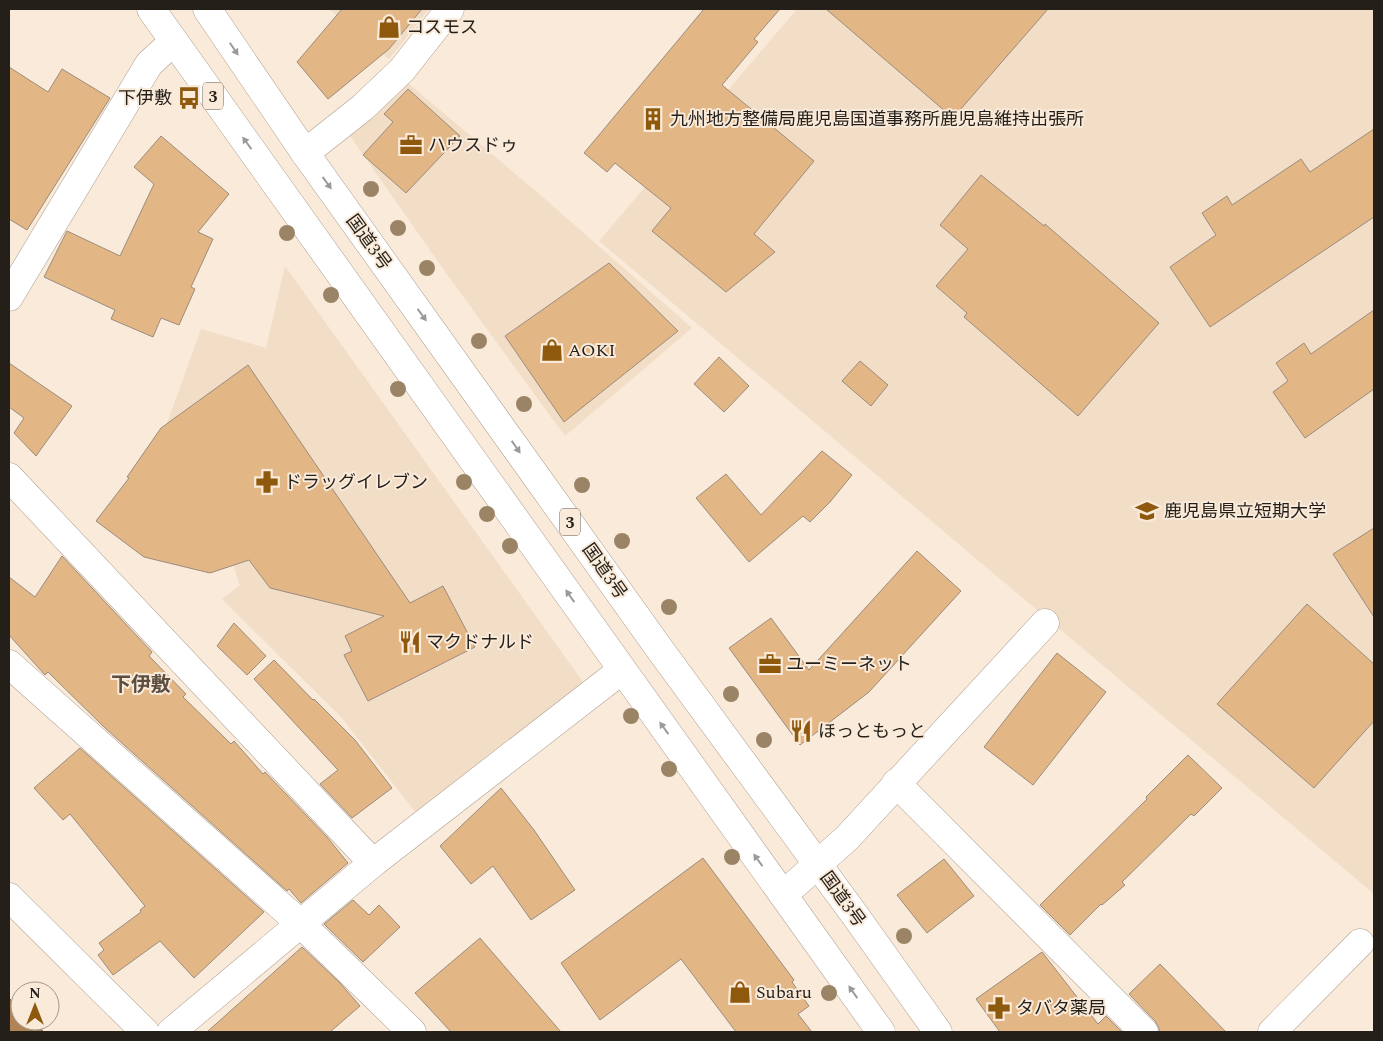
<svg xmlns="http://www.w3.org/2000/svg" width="1383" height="1041" font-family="Spectral,'Noto Sans JP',serif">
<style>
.built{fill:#f2ddc7}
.water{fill:#b08455;stroke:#866643}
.building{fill:#e3b685;stroke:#9b8c7e}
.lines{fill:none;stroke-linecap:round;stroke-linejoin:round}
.street-casing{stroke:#ae9f90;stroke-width:29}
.highway-casing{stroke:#ae9f90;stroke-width:29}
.street{stroke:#fff;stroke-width:28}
.highway{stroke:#fff;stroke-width:28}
.tree{fill:#9b8466}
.oneway{fill:#9c9a98}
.labels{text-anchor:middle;stroke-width:4;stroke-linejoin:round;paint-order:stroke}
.shield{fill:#f9eada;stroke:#645c53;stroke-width:1}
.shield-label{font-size:16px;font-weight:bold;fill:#241f19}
.poi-label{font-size:18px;fill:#241f19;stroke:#f9eada;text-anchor:start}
.street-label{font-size:18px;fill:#241f19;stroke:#f9eada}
.quarter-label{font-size:20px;font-weight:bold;fill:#5b4e41;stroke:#f9eada}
</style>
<rect width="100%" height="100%" fill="#f9eada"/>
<!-- built -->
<g class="built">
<polygon points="329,9 429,9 389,59"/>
<polygon points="797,9 1374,9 1374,894 599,241"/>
<polygon points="403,79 538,193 692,328 565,436 446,273 350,136"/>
<polygon points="285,266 583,682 417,814 341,717 222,599 240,585 217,521 164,432 201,329 266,348"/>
</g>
<!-- water -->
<polygon class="water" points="9,998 20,1009 20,1021 32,1021 44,1032 9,1032"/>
<!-- building -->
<g class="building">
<polygon points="342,9 422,9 389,49 328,99 297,62"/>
<polygon points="704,9 780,9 754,39 758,42 722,85 814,161 754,234 775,252 726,292 652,231 671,208 615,163 607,172 584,153"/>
<polygon points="826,9 1048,9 953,118"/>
<polygon points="9,67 48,92 62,69 110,98 27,230 9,219"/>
<polygon points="408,89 460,136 406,193 363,155 393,122 384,114"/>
<polygon points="1374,129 1374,217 1210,327 1170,267 1216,235 1202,213 1227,196 1232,205 1301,159 1310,172"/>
<polygon points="161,136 229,194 198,232 213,239 191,287 195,289 179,325 161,318 153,337 111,319 115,310 44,277 67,231 120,256 154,184 134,167"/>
<polygon points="981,175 1044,226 1045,224 1159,323 1078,416 964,317 967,313 936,286 968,249 940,225"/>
<polygon points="609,263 678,331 564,422 505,336"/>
<polygon points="1374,310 1374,389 1305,438 1273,392 1288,381 1276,363 1304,343 1311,354"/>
<polygon points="719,357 749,386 724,412 694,384"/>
<polygon points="860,361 888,385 871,406 842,381"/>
<polygon points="9,363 72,406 36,456 14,433 24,418 9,407"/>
<polygon points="248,365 410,603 443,586 475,647 368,701 344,655 352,651 345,636 384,616 270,588 249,560 210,573 144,557 96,521 129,478 127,477 161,428"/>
<polygon points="822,451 852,475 830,502 810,522 803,516 749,562 696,498 726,474 761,515"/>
<polygon points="1374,528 1374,617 1333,554"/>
<polygon points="917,551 961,591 869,692 800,745 729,648 771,618 809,670"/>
<polygon points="62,556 152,652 149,656 186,694 183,697 231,744 234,741 263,774 265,772 327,837 348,863 301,903 289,889 287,891 104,727 48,672 45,675 9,635 9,577 35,597"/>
<polygon points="1307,604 1374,664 1374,721 1314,788 1217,704"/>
<polygon points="234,623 266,656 247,675 217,646"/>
<polygon points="1057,653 1106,692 1033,785 984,747"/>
<polygon points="274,660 313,700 314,699 355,740 392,788 352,818 320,784 338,770 254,679"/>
<polygon points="80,748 264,912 194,978 160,941 113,975 98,955 104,950 99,943 141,912 140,910 145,906 70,814 63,820 34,788"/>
<polygon points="1188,755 1222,788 1194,816 1191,814 1122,882 1125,885 1102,905 1101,904 1070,935 1040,905 1147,799 1146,797"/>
<polygon points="501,788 534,830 575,890 531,920 493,866 471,884 440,846"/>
<polygon points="703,858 794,980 792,982 809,1006 798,1014 812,1032 736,1032 681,959 600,1020 561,963"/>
<polygon points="944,859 974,896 927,933 897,895"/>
<polygon points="353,900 369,915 379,905 400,927 363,962 324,924"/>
<polygon points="480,938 561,1032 451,1032 415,993"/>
<polygon points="302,947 340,983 360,1006 330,1032 207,1032"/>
<polygon points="1042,952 1098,1024 1106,1016 1122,1032 1000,1032 976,999"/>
<polygon points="1160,964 1226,1032 1159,1032 1159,1028 1155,1021 1129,994"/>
</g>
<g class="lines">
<defs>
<g id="street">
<polyline points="305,153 362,108 402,70 450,9"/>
<polyline points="9,297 149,64 174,41"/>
<polyline points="9,477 373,863"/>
<polyline points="9,664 301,924 412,1032"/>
<polyline points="896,783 1144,1032"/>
<polyline points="783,895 847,838 1045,623"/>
<polyline points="9,897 145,1032"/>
<polyline points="171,1032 373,863 622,670"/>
<polyline points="1272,1032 1360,943"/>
</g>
<g id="highway">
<polyline points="151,9 881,1032"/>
<polyline points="207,9 305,153 661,651 857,918 938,1032"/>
</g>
</defs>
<!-- street casing -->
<use href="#street" class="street-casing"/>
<!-- highway casing -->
<use href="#highway" class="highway-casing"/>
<!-- street -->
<use href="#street" class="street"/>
<!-- highway -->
<use href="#highway" class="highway"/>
</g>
<!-- trees -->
<g class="tree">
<circle cx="371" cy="189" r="8"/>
<circle cx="398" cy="228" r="8"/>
<circle cx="287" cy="233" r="8"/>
<circle cx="427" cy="268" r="8"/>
<circle cx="331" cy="295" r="8"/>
<circle cx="479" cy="341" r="8"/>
<circle cx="398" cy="389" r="8"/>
<circle cx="524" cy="404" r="8"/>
<circle cx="464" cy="482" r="8"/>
<circle cx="582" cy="485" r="8"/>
<circle cx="487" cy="514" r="8"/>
<circle cx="622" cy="541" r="8"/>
<circle cx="510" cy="546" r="8"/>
<circle cx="669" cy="607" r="8"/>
<circle cx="731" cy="694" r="8"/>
<circle cx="631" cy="716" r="8"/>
<circle cx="764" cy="740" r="8"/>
<circle cx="669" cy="769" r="8"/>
<circle cx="732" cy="857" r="8"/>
<circle cx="904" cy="936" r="8"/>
<circle cx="829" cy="993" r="8"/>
</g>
<!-- one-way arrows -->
<defs><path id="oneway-solid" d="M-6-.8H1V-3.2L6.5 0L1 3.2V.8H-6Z" transform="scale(1.25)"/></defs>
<g class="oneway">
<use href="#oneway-solid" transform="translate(234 49) rotate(56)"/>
<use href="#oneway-solid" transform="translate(247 143) rotate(-126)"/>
<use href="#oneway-solid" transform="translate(327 183) rotate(54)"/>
<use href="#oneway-solid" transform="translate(422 315) rotate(54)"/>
<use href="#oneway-solid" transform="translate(516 447) rotate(55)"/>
<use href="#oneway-solid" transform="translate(570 596) rotate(-125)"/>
<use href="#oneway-solid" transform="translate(664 728) rotate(-126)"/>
<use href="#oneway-solid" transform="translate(758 860) rotate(-126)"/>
<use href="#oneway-solid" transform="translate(853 992) rotate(-125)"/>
</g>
<!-- icons -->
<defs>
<symbol id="shop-bare" viewBox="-9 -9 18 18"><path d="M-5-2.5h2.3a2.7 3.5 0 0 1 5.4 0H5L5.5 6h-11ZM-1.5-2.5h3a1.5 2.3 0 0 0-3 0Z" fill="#8f590d" stroke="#f9eada" stroke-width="2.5" paint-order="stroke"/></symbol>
<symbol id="bus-bare" viewBox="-9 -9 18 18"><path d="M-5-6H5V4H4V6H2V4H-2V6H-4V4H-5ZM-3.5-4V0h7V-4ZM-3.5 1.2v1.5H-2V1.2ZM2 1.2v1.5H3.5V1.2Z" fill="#8f590d" stroke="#f9eada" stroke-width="2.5" paint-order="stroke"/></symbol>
<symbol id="building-bare" viewBox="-9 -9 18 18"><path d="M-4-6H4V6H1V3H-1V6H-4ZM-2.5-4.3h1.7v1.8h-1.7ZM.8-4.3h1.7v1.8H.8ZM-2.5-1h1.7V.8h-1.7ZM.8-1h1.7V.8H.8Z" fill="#8f590d" stroke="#f9eada" stroke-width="2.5" paint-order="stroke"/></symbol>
<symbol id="office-bare" viewBox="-9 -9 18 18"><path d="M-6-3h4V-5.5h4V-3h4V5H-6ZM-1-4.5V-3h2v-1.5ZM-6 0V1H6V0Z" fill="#8f590d" stroke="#f9eada" stroke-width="2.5" paint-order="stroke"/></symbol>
<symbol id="pharmacy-bare" viewBox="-9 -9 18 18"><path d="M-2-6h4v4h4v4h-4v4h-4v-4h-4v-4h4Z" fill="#8f590d" stroke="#f9eada" stroke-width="2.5" paint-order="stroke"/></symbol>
<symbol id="university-bare" viewBox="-9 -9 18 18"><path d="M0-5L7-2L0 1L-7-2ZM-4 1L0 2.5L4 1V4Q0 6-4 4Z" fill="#8f590d" stroke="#f9eada" stroke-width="2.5" paint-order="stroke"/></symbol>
<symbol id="restaurant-bare" viewBox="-9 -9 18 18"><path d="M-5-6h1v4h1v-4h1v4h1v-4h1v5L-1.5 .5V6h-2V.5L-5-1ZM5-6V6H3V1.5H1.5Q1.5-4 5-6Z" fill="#8f590d" stroke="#f9eada" stroke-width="2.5" paint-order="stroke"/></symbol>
</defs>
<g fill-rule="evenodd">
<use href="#shop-bare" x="373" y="11" width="32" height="32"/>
<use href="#bus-bare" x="173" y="82" width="32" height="32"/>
<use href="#building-bare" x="637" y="103" width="32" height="32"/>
<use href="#office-bare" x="395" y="129" width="32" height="32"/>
<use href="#shop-bare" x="536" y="334" width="32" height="32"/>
<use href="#pharmacy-bare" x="251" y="466" width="32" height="32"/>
<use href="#university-bare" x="1131" y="495" width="32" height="32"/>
<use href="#restaurant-bare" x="394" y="626" width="32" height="32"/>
<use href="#office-bare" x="754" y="648" width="32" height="32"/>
<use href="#restaurant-bare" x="785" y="715" width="32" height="32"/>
<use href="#shop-bare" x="724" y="976" width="32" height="32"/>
<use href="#pharmacy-bare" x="983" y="992" width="32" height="32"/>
</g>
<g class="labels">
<!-- shield labels -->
<g class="shield">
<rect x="203" y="82.5" width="20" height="27" rx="4"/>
<rect x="560" y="508.5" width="20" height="27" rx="4"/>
</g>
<g class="shield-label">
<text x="213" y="102">3</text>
<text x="570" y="528">3</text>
</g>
<!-- poi labels -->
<g class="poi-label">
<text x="406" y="33">コスモス</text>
<text x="172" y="104" text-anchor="end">下伊敷</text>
<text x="670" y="125">九州地方整備局鹿児島国道事務所鹿児島維持出張所</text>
<text x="428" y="151">ハウスドゥ</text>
<text x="568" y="356">AOKI</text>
<text x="284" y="488">ドラッグイレブン</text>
<text x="1164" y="517">鹿児島県立短期大学</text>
<text x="426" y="648">マクドナルド</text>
<text x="786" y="670">ユーミーネット</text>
<text x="818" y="737">ほっともっと</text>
<text x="756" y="998">Subaru</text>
<text x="1016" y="1014">タバタ薬局</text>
</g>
<!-- street labels -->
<g class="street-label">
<text transform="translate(369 242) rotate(54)" y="6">国道3号</text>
<text transform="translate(605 571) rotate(55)" y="6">国道3号</text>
<text transform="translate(843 899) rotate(54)" y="6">国道3号</text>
</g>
<!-- quarter labels -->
<g class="quarter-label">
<text x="141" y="691">下伊敷</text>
</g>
</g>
<!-- border -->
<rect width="1383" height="1041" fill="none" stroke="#241f19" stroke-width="20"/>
<!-- north arrow -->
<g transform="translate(35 1006)"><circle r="24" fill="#f9eada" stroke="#a4998d"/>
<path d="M0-4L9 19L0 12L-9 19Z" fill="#8f590d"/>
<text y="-8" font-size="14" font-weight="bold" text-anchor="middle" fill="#241f19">N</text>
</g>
</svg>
